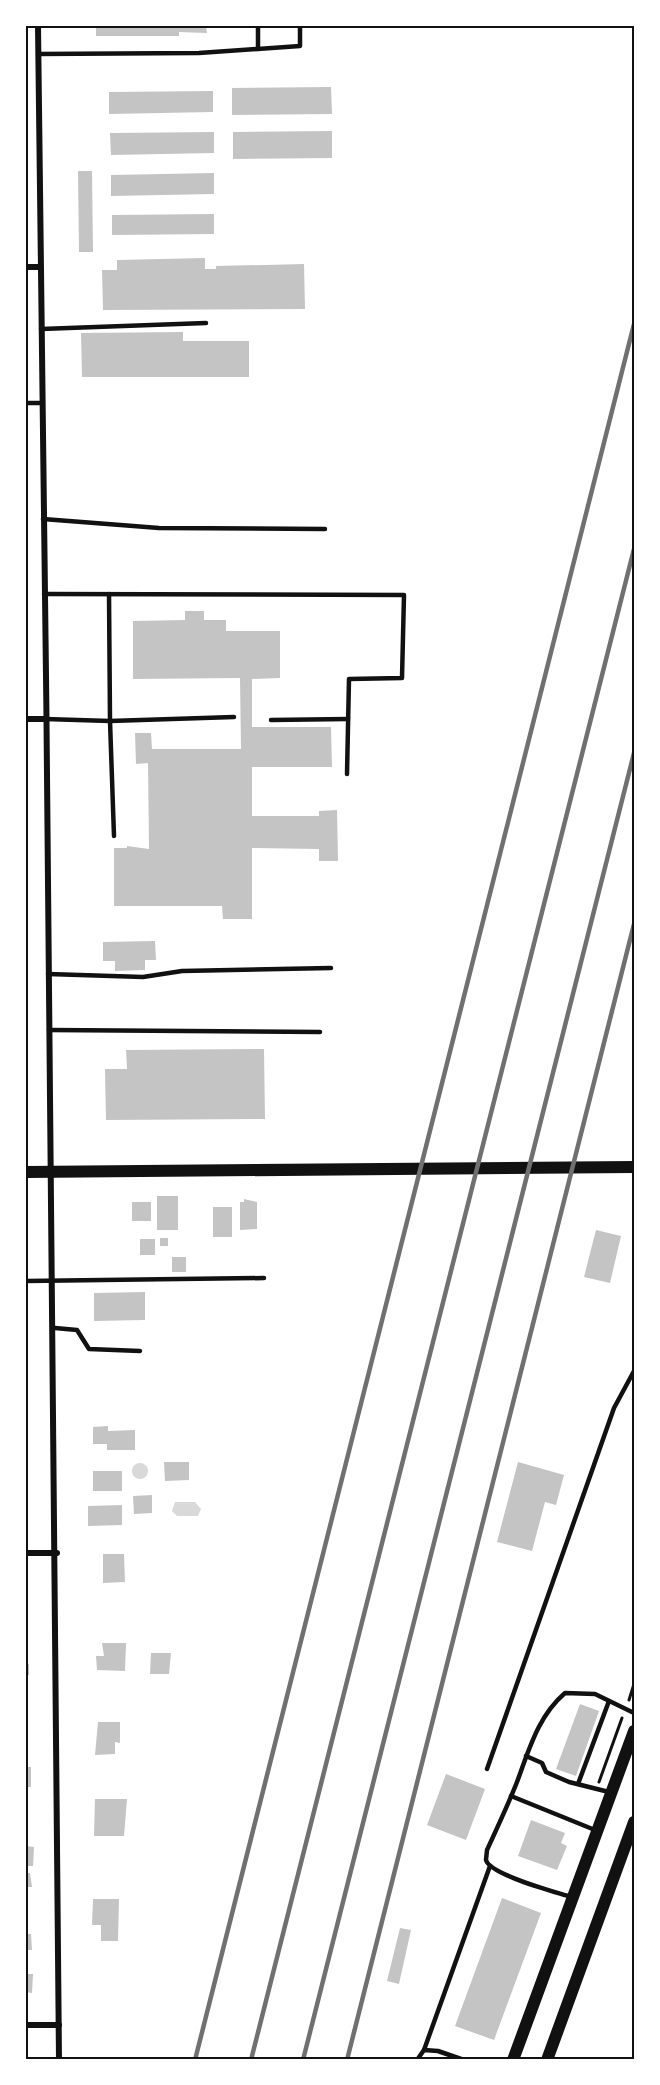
<svg xmlns="http://www.w3.org/2000/svg" width="660" height="2085" font-family="'Roboto Condensed',sans-serif">
<style>
.water{fill:#d9d9d9}
.building{fill:#c4c4c4}
.lines{fill:none;stroke-linecap:round;stroke-linejoin:round}
.path{stroke:#111;stroke-width:3}
.service{stroke:#111;stroke-width:4.5}
.minor{stroke:#111;stroke-width:6}
.secondary{stroke:#111;stroke-width:12}
.rail{stroke:#707070;stroke-width:4.5}
.neatline{fill:none;stroke:#111;stroke-width:2}
</style>
<rect width="100%" height="100%" fill="#fff"/>
<!-- water -->
<g class="water">
<circle cx="140" cy="1471" r="8"/>
<polygon points="175,1502 195,1502 201,1509 198,1516 177,1516 172,1511"/>
</g>
<!-- building -->
<g class="building">
<polygon points="96,26 206,26 207,33 179,32 179,36 96,36"/>
<polygon points="331,87 332,114 232,115 232,88"/>
<polygon points="213,91 213,112 109,114 109,92"/>
<polygon points="332,131 332,158 233,159 233,132"/>
<polygon points="214,132 214,153 111,155 110,133"/>
<polygon points="78,171 92,171 93,252 79,252"/>
<polygon points="214,173 214,194 111,196 111,175"/>
<polygon points="214,214 214,234 112,235 112,215"/>
<polygon points="205,258 205,269 216,269 216,266 304,264 305,309 103,310 102,270 117,270 117,260"/>
<polygon points="183,332 183,341 249,341 249,377 82,377 81,333"/>
<polygon points="185,611 204,611 204,620 226,620 226,631 280,631 280,678 252,679 252,727 331,727 332,767 252,767 252,816 319,816 319,811 337,810 338,861 319,861 319,849 252,848 252,919 223,919 222,906 114,906 114,848 127,848 127,846 149,849 148,763 136,764 135,733 151,733 152,749 241,749 240,678 133,679 133,621 185,620"/>
<polygon points="155,941 156,960 145,960 145,970 115,971 115,961 103,961 103,942"/>
<polygon points="264,1049 265,1119 106,1120 105,1069 127,1069 126,1050"/>
<rect x="157" y="1196" width="21" height="34"/>
<polygon points="244,1199 257,1202 257,1229 240,1230 240,1202 244,1202"/>
<rect x="132" y="1202" width="19" height="19"/>
<rect x="213" y="1207" width="19" height="30"/>
<polygon points="596,1230 621,1236 610,1283 584,1277"/>
<rect x="160" y="1238" width="8" height="8"/>
<rect x="140" y="1239" width="15" height="16"/>
<rect x="172" y="1257" width="14" height="15"/>
<polygon points="145,1292 145,1320 94,1321 94,1293"/>
<polygon points="108,1426 108,1431 135,1430 135,1450 107,1450 107,1444 93,1444 93,1427"/>
<polygon points="164,1462 189,1462 189,1480 165,1481"/>
<polygon points="518,1462 564,1475 556,1505 545,1502 532,1551 497,1542"/>
<rect x="93" y="1471" width="29" height="20"/>
<rect x="26" y="1483" width="2" height="19"/>
<polygon points="152,1495 152,1513 134,1514 133,1496"/>
<polygon points="122,1505 122,1525 88,1526 88,1506"/>
<polygon points="103,1554 124,1554 125,1582 103,1583"/>
<polygon points="102,1643 126,1643 125,1671 97,1670 96,1656 104,1656"/>
<polygon points="151,1653 171,1653 169,1674 150,1674"/>
<polygon points="26,1664 29,1664 29,1675 26,1676"/>
<polygon points="580,1704 599,1711 576,1776 556,1769"/>
<polygon points="98,1722 120,1722 120,1743 115,1742 115,1754 95,1755"/>
<rect x="26" y="1767" width="5" height="20"/>
<polygon points="446,1774 485,1789 466,1840 427,1825"/>
<polygon points="95,1799 127,1799 124,1836 94,1836"/>
<polygon points="531,1820 565,1833 561,1843 567,1846 557,1870 518,1856"/>
<polygon points="26,1846 34,1847 33,1866 26,1866"/>
<polygon points="26,1873 30,1873 32,1887 26,1887"/>
<polygon points="502,1898 541,1913 494,2040 455,2026"/>
<polygon points="93,1899 119,1899 118,1941 101,1941 101,1925 92,1925"/>
<polygon points="400,1928 411,1930 399,1984 387,1981"/>
<polygon points="26,1934 31,1934 32,1950 26,1950"/>
<polygon points="26,1974 33,1974 32,1993 26,1992"/>
</g>
<g class="lines">
<!-- path -->
<g class="path">
<polyline points="629,1700 634,1684"/>
<polyline points="599,1782 622,1718"/>
</g>
<!-- service -->
<g class="service">
<polyline points="258,49 258,26"/>
<polyline points="38,54 199,53 300,46 300,26"/>
<polyline points="41,329 206,323"/>
<polyline points="26,403 42,403"/>
<polyline points="43,519 159,528 325,529"/>
<polyline points="44,594 404,595 402,678 349,679 347,774"/>
<polyline points="109,594 110,721 234,717"/>
<polyline points="45,719 110,721 114,836"/>
<polyline points="271,720 348,719"/>
<polyline points="48,974 143,977 182,971 331,968"/>
<polyline points="49,1030 320,1032"/>
<polyline points="26,1281 264,1278"/>
<polyline points="55,1328 77,1330 89,1349 140,1351"/>
<polyline points="526,1756 542,1763 546,1772 569,1782 609,1792"/>
<polyline points="487,1769 614,1408 634,1371"/>
<polyline points="578,1784 609,1701"/>
<polyline points="511,1796 595,1830"/>
<path d="M571,1897C556,1892 490,1875 486,1860C486,1859 487,1851 487,1850C497,1828 508,1805 517,1782C529,1750 538,1716 565,1693L595,1694L634,1713"/>
<polyline points="424,2050 490,1866"/>
<polyline points="417,2060 424,2050 438,2051 464,2060"/>
</g>
<!-- minor -->
<g class="minor">
<path d="M38,26C45,704 58,1381 59,2060"/>
<polyline points="26,267 40,267"/>
<polyline points="26,719 45,719"/>
<polyline points="26,1553 57,1553"/>
<polyline points="26,2025 59,2025"/>
</g>
<!-- secondary -->
<g class="secondary">
<polyline points="26,1172 634,1167"/>
<polyline points="513,2060 634,1731"/>
<polyline points="547,2060 634,1822"/>
</g>
<!-- rail -->
<g class="rail">
<polyline points="195,2060 634,324"/>
<polyline points="251,2060 634,549"/>
<polyline points="303,2060 634,753"/>
<polyline points="347,2060 634,924"/>
</g>
</g>
<!-- border -->
<rect width="660" height="2085" fill="none" stroke="#ffffff" stroke-width="54"/>
<rect x="27" y="27" width="606" height="2031" class="neatline"/>
</svg>
